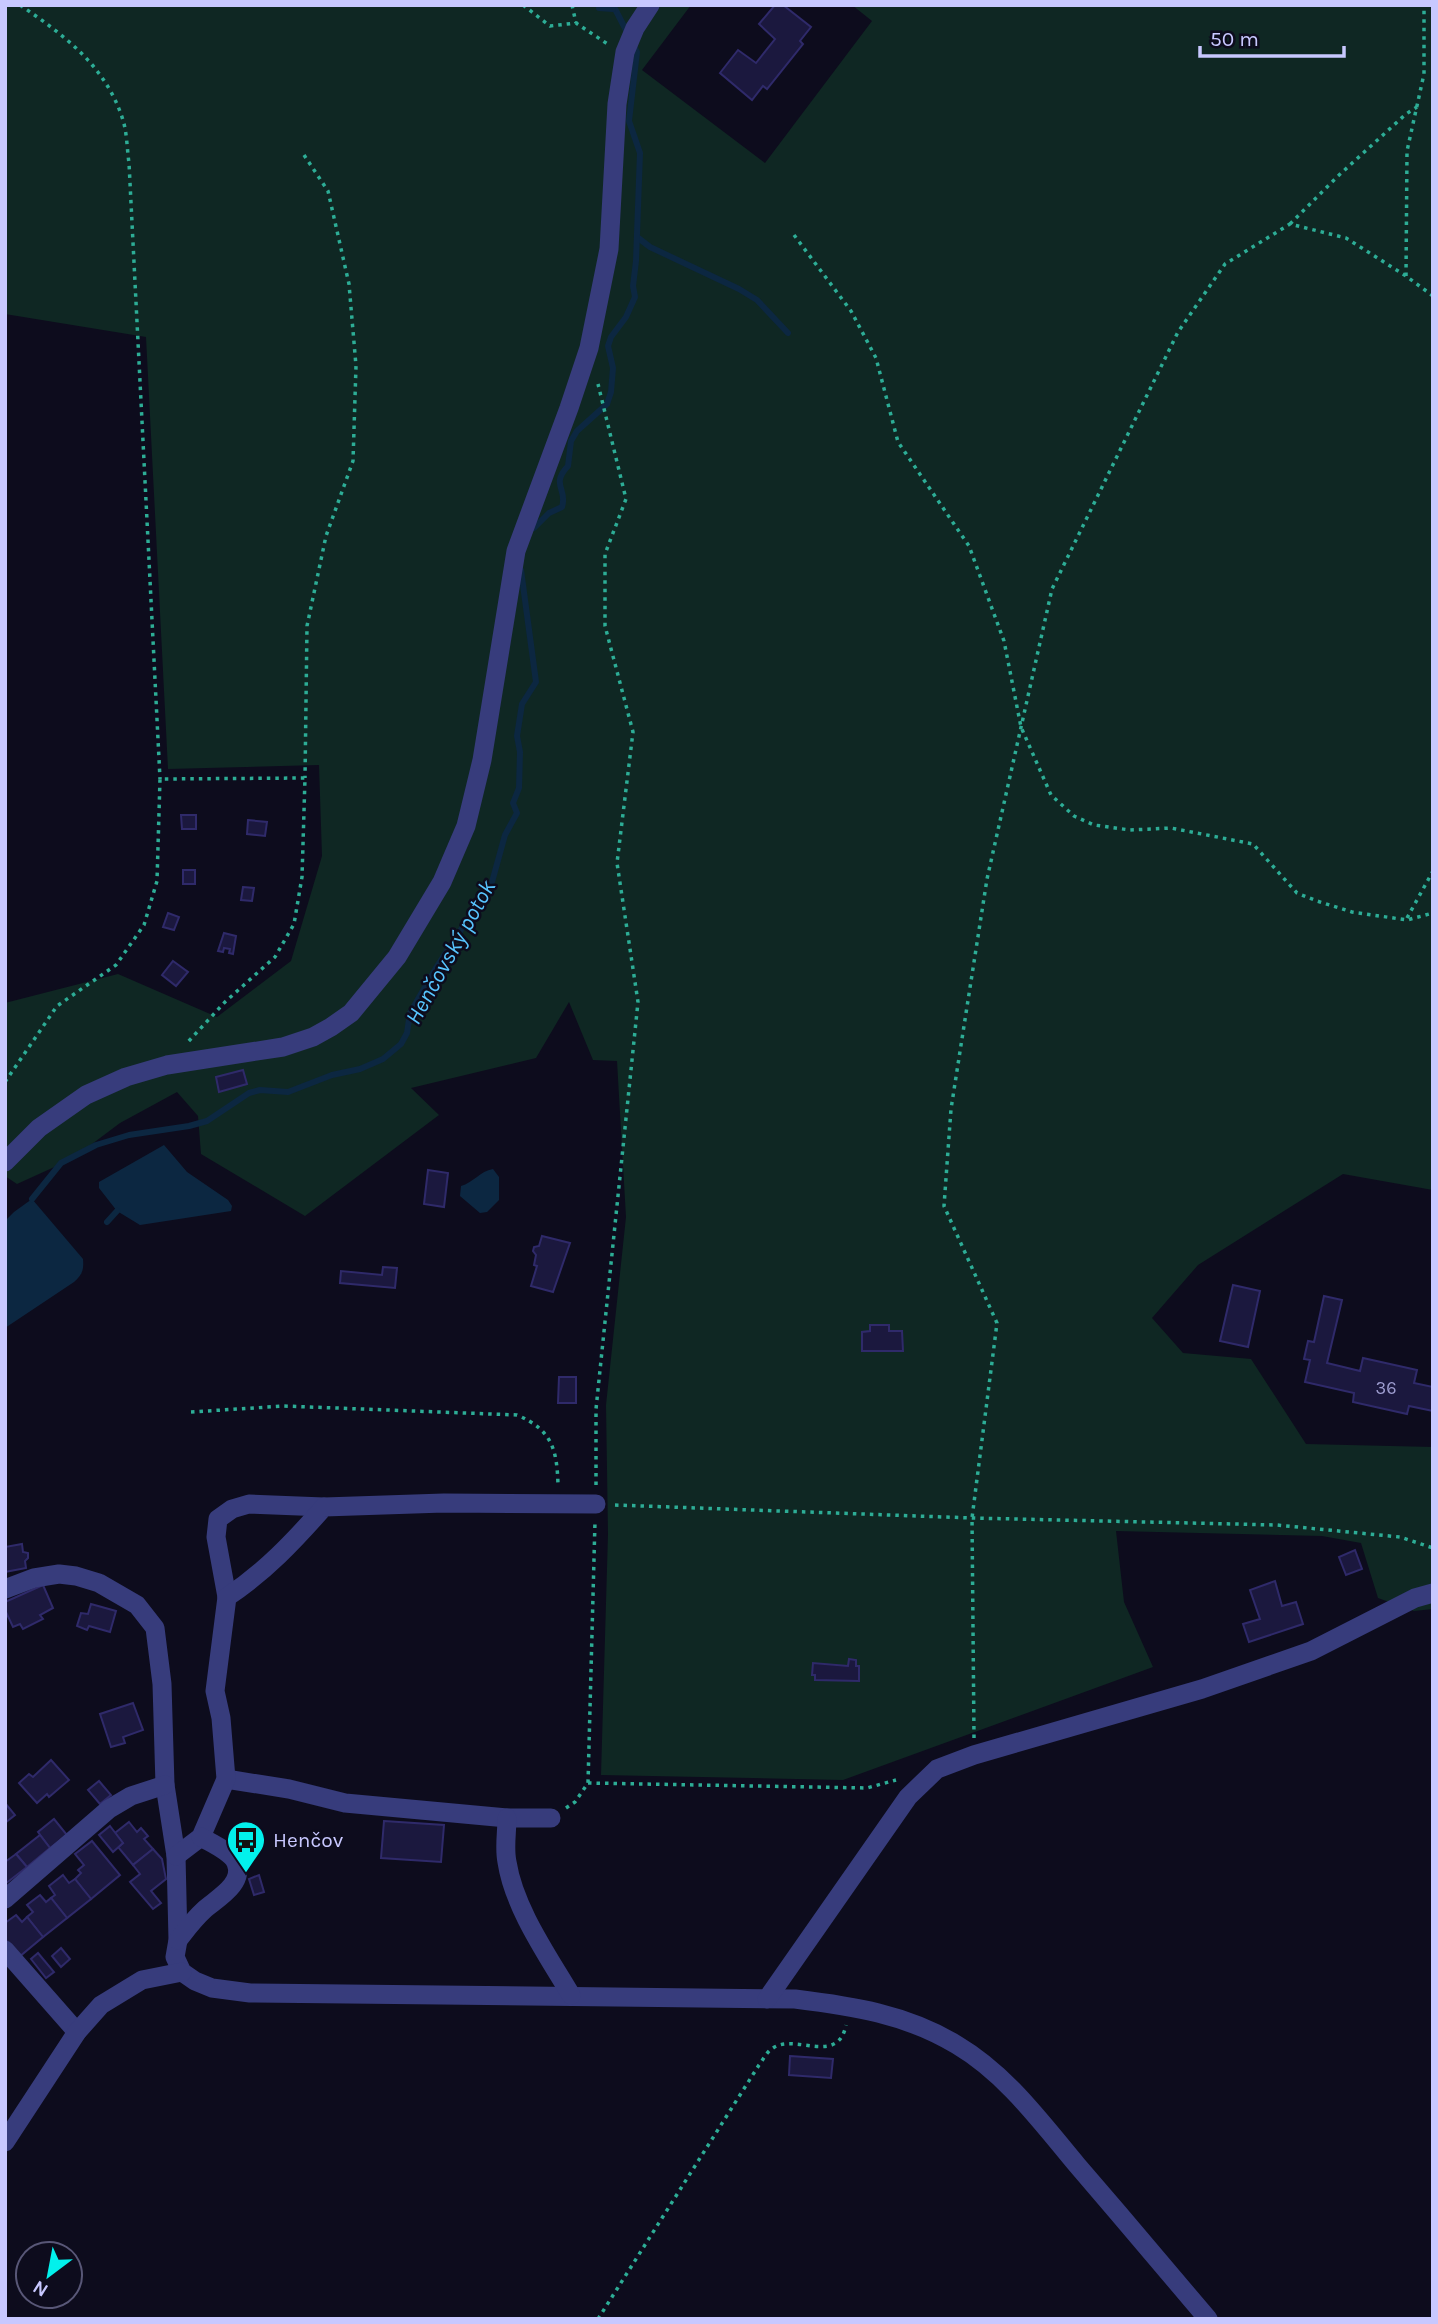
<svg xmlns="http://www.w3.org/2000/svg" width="1438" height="2324" font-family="Karla,sans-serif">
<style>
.green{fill:#0f2723}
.water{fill:#0c2741}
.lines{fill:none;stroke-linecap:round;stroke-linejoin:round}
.stream{stroke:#0c2741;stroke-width:6}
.building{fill:#1b183e;stroke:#2f2a6a;stroke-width:2}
.path{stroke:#2dad96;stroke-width:3.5;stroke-dasharray:3.5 5;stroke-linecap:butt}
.minor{stroke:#373c7c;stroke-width:19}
.labels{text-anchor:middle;stroke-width:5;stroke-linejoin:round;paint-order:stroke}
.number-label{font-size:18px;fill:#9d9ccf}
.poi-label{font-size:21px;fill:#c8c8ff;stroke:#0d0c1d;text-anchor:start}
.water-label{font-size:23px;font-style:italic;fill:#57c4fe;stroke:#0d0c1d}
</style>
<rect width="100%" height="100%" fill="#0d0c1d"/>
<!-- green -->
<polygon class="green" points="5,5 691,5 642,70 765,163 872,21 852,5 1433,5 1433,1190 1343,1174 1198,1265 1152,1318 1183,1353 1251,1359 1306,1444 1433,1447 1433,1609 1414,1611 1378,1598 1361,1543 1322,1536 1116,1531 1124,1602 1153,1667 843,1780 601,1775 608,1534 606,1405 626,1217 617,1061 593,1060 569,1002 536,1058 411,1088 439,1115 305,1216 201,1154 198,1116 177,1092 120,1123 72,1159 17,1184 5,1176 5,1003 118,974 217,1017 291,961 322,856 319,765 168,769 146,337 5,314"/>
<!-- water -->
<g class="water">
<polygon points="164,1145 187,1172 228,1200 232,1206 231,1211 140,1225 117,1211 99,1188 99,1182"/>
<path d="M493,1169L499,1177V1200L487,1212L480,1213L460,1196L461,1186C473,1183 480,1171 493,1169Z"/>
<path d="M32,1199L83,1259C84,1270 82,1275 74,1282L5,1328V1221L14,1212Z"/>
</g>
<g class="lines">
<!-- stream -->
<g class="stream">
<polyline points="613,5 628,34"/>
<polyline points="599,8 613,9"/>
<polyline points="637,237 650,247 739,289 757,300 788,333"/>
<path d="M534,528L549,513L562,507C568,489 550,485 568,466L571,441L577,431L607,404L611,392L613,368L608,346L611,337L626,317L635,297L633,286L636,261L640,153L629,121L637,52L633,44"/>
<polyline points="32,1199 61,1163 96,1145 129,1135 189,1126 207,1121 249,1093 260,1090 288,1092 332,1075 360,1069 383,1059 401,1044 407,1033 410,1013 436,968 492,882 505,835 517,813 513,803 519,788 520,752 517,736 522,704 536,682 521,570"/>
<polyline points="107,1222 117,1211"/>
</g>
</g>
<!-- building -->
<g class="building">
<polygon points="775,5 783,5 811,27 800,41 803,44 767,89 763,86 752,100 720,73 738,50 756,63 775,39 759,24"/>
<polygon points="181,815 196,815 196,829 182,829"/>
<polygon points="248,820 267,822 265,836 247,834"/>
<rect x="183" y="870" width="12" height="14"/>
<polygon points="243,887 254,888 252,901 241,900"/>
<polygon points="168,913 179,917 174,930 163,927"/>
<polygon points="224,933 236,936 233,954 229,953 230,949 224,948 223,952 218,951"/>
<polygon points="173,961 188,972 176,986 162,975"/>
<polygon points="243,1070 247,1084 219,1092 216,1077"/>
<polygon points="428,1170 448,1173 444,1207 424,1204"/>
<polygon points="542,1236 570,1243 553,1292 531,1286 537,1266 534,1265 536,1255 533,1251 534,1247 539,1246"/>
<polygon points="383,1267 397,1268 395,1288 340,1283 341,1271 382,1275"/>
<polygon points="1233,1285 1260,1291 1248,1347 1220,1341"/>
<polygon points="1324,1296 1342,1300 1327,1363 1360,1371 1363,1358 1417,1370 1414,1383 1433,1387 1433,1411 1409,1406 1407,1414 1353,1402 1354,1393 1305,1382 1310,1360 1304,1359 1308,1341 1314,1342"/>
<polygon points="870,1325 889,1325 889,1331 902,1331 903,1351 862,1351 862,1332 870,1331"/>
<polygon points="559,1377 576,1377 576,1403 558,1403"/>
<polygon points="22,1544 23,1552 28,1553 28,1558 25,1561 26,1568 5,1572 5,1547"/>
<polygon points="1355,1550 1362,1569 1346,1575 1339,1557"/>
<polygon points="1275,1581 1282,1606 1296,1602 1303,1624 1249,1642 1243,1624 1260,1619 1250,1590"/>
<polygon points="43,1585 53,1608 40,1615 43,1619 23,1629 20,1624 13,1627 5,1610 5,1602"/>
<polygon points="91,1604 116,1611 110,1632 89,1626 87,1630 77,1626 81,1613 88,1614"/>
<polygon points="849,1659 856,1660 856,1666 859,1666 859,1681 815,1680 815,1675 812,1675 813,1663 848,1666"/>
<polygon points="133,1703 143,1730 123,1737 125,1743 111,1747 100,1714"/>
<polygon points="51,1760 69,1780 49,1797 47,1794 37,1803 19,1783 29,1774 33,1777"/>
<polygon points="99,1781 111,1795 100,1804 88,1790"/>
<polygon points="5,1803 15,1815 5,1823"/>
<polygon points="54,1819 67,1835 50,1848 38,1832"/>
<polygon points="384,1821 444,1825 441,1862 381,1858"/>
<polygon points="129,1822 137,1832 141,1828 148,1836 144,1839 153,1849 133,1865 118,1847 123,1843 115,1833"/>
<polygon points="110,1826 123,1843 113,1852 99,1835"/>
<polygon points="40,1835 50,1848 27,1867 16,1854"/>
<polygon points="92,1841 120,1875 91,1899 75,1879 81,1873 78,1870 84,1865 75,1854"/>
<polygon points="153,1849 162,1859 166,1879 151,1891 161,1903 153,1909 130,1882 140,1874 133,1865"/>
<polygon points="16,1854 27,1867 5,1884 5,1862"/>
<polygon points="63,1875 69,1883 75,1879 91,1899 67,1918 51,1898 55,1895 49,1886"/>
<polygon points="259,1875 264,1892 254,1895 249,1879"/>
<polygon points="40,1895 46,1902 51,1898 67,1918 43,1937 27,1917 33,1912 27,1905"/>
<polygon points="16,1915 22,1922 27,1917 43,1937 19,1957 5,1939 5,1923"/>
<polygon points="61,1948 70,1959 61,1967 52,1956"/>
<polygon points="38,1953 54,1972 46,1978 31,1959"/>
<polygon points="790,2056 833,2059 831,2078 789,2075"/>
</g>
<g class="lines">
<!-- path -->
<g class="path">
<path d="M20,5C64,35 106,66 123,120C127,133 127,149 129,163L160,779"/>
<polyline points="523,5 550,26 576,23 609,45"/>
<polyline points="572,5 576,23"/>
<polyline points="304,155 328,191 349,284 356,366 353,461 326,536 307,626 305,778"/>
<polyline points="1290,224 1338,176 1406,114 1417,107"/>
<polyline points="794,235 851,311 876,358 898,442 969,546 1004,641 1021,727 1051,795 1074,816 1094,825 1130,830 1171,828 1253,844 1297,893 1317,901 1352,912 1407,920 1433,913"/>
<polyline points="1406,276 1407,151 1424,74 1424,5"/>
<polyline points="1407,918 1433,871"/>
<polyline points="5,1082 57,1006 116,965 144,925 157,881 160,779 305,778 302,877 294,924 275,957 225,1002 187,1043"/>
<path d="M191,1412L284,1406L517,1415C552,1430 557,1449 558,1485"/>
<polyline points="596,1485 596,1409 638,1002 617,863 633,732 605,626 605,554 626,499 598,384"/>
<polyline points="615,1505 972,1518 1277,1525 1400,1537 1433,1548"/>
<polyline points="974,1738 972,1518 997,1323 944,1206 951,1109 987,879 1052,589 1178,332 1225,264 1290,224 1346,238 1406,276 1433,296"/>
<polyline points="588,1783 867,1788 896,1780"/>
<polyline points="566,1808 575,1802 588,1783 595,1521"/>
<path d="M598,2319L759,2065C763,2060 767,2051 773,2048C795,2033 838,2066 846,2025"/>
</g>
<!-- minor -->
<g class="minor">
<polyline points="5,1162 39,1128 86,1095 126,1077 167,1065 283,1047 313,1037 331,1027 351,1013 397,957 442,882 466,826 482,760 516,551 569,408 589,348 609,249 617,104 625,52 635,28 650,5"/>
<path d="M5,1589L34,1578L59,1574L76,1576L99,1583L137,1605L155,1628L162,1684L165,1785L176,1856L178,1940L175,1957L182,1972L195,1981L212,1988L250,1993L795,1999C852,2006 906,2014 957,2045C1006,2074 1041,2122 1077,2165C1121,2216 1164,2267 1208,2319"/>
<polyline points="227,1597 216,1537 218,1519 232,1509 249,1504 324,1507"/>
<polyline points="226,1779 289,1789 345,1803 507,1818 551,1818"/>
<path d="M507,1818C507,1832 504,1848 507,1862C514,1908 548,1956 571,1995"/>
<path d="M176,1856L201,1837L226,1779L221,1718L215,1691L227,1597C265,1572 294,1541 324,1507L444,1503L596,1504"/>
<polyline points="5,1899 109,1809 131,1796 165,1785"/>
<path d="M178,1940C186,1930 194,1919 204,1910C216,1899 245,1884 236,1863C232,1852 211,1843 201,1837"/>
<polyline points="5,1950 77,2032"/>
<polyline points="767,1999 908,1797 937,1769 974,1755 1202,1689 1311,1651 1415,1598 1433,1593"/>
<polyline points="5,2142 77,2032 101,2005 142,1980 182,1972"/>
</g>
</g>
<!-- icons -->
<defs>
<symbol id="bus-pin" viewBox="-11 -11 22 30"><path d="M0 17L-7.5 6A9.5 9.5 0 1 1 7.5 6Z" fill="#02f1ec" stroke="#0d0c1d"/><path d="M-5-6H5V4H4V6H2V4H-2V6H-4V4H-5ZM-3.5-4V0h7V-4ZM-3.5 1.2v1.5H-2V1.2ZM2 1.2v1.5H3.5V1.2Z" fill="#111"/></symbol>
</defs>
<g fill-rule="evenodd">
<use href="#bus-pin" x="224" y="1818" width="44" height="60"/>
</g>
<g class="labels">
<!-- number labels -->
<g class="number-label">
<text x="1386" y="1394">36</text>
</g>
<!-- poi labels -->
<g class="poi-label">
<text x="273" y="1847">Henčov</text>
</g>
<!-- water labels -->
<g class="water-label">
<text transform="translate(450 952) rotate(-61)" y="8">Henčovský potok</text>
</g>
</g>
<!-- border -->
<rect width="1438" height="2324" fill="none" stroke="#c8c8ff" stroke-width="14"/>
<!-- north arrow -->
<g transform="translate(49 2275) rotate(212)"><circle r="33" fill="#0d0c1d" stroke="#585777" stroke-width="2"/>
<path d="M0-5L12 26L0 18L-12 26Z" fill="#02f1ec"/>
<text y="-10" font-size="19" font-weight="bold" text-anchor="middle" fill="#c8c8ff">N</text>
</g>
<!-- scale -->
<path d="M1200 46v10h144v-10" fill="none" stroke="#c8c8ff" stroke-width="3.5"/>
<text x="1210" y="46" font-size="21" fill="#c8c8ff" stroke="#0d0c1d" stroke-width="5" paint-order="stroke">50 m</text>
</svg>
